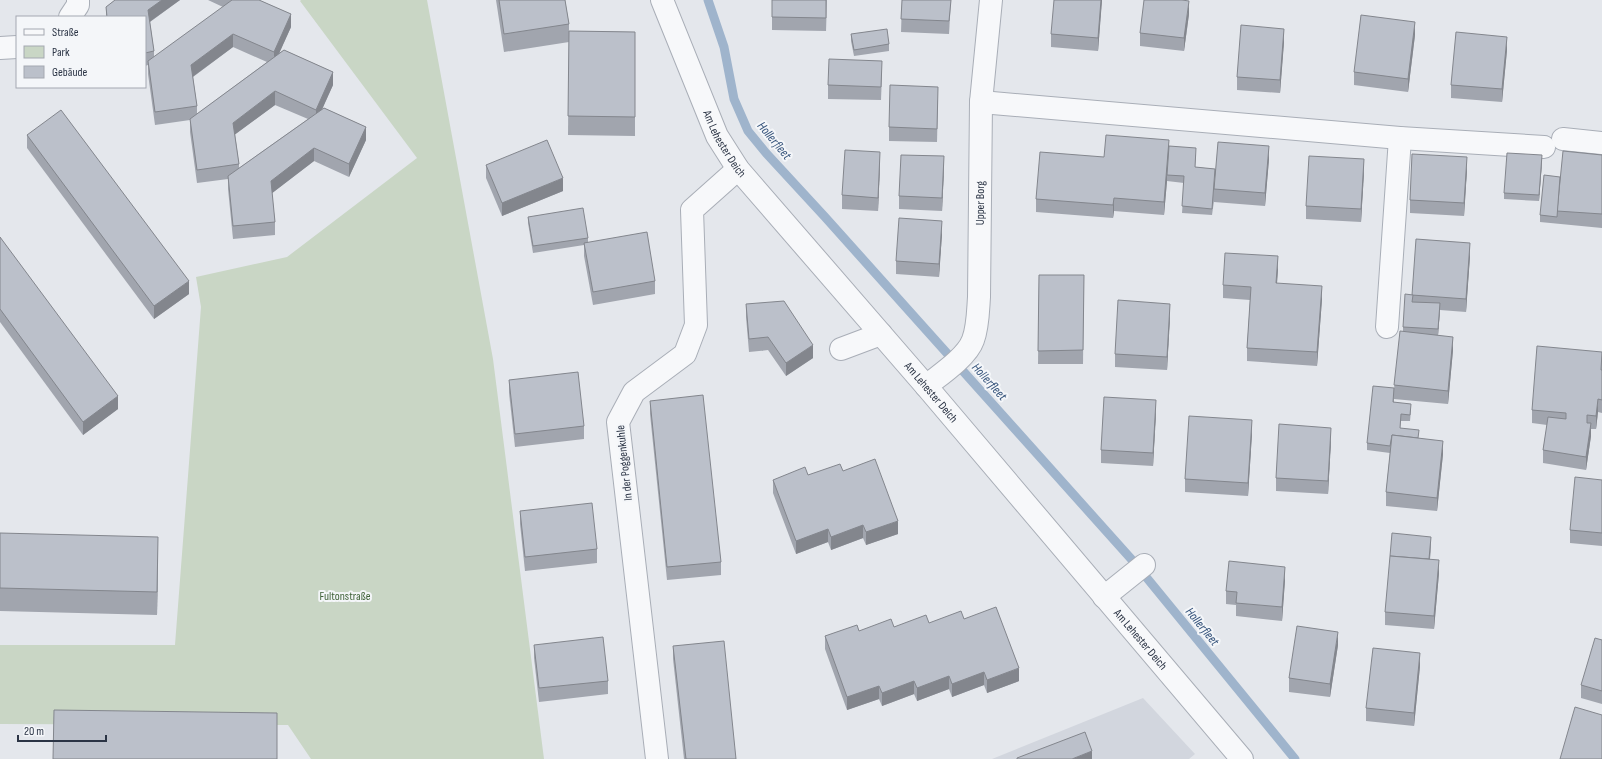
<svg xmlns="http://www.w3.org/2000/svg" width="1602" height="759" font-family="'Sofia Sans Condensed',sans-serif">
<style>
.built{fill:#d2d6de}
.green{fill:#c9d6c5}
.lines{fill:none;stroke-linecap:round;stroke-linejoin:round}
.stream{stroke:#9fb4cc;stroke-width:9}
.minor-casing{stroke:#a9aeb7;stroke-width:24}
.minor{stroke:#f7f8fa;stroke-width:22}
.wall{fill:#a1a5ae;fill-rule:evenodd}
.shaded-wall{fill:#83868d}
.building{fill:#bbc0ca;stroke:#83868d}
.labels{text-anchor:middle;stroke-width:4;stroke-linejoin:round;paint-order:stroke}
.street-label{font-size:12px;fill:#2b3445;stroke:#f4f6f9}
.park-label{font-size:12px;fill:#3f6138;stroke:#f4f6f9}
.water-label{font-size:13px;font-style:italic;fill:#34527a;stroke:#f4f6f9}
</style>
<rect width="100%" height="100%" fill="#e4e7ec"/>
<!-- built -->
<polygon class="built" points="1143,698 1195,754 1189,759 992,759"/>
<!-- green -->
<polygon class="green" points="301,0 427,0 493,359 544,759 311,759 288,725 0,724 0,645 175,645 201,307 196,277 287,257 417,158 300,1"/>
<g class="lines">
<!-- stream -->
<polyline class="stream" points="708,0 724,47 734,99 748,131 766,153 825,217 1133,561 1295,759"/>
<defs>
<g id="minor">
<path id="s1" d="M662,0L717,136L738,169L926,386L1242,759"/>
<polyline points="70,17 78,5 78,0"/>
<polyline points="0,48 17,47"/>
<polyline points="981,102 1400,138 1544,147"/>
<polyline points="1563,139 1602,143"/>
<polyline points="1387,327 1400,138"/>
<polyline points="841,349 881,334"/>
<path id="s2" d="M926,386C940,375 967,357 973,340C978,327 978,311 979,297L981,102L991,0"/>
<polyline points="1104,597 1144,565"/>
<polyline points="657,759 618,422 634,392 685,354 696,325 692,210 738,169"/>
</g>
</defs>
<!-- minor casing -->
<use href="#minor" class="minor-casing"/>
<!-- minor -->
<use href="#minor" class="minor"/>
</g>
<!-- wall -->
<g class="wall">
<path d="M115,0H180L150,22L154,51V57L223,7L208,0H259L291,14V27L279,53L284,50L333,72V85L322,109L324,108L366,127V140L349,177L314,161L272,193L275,222V235L233,239L228,189V179L197,183L190,132V120L155,125L148,74V65L145,66V17H106V7ZM233,47L267,62L197,114V106L193,77ZM275,105L308,119L239,168V164L235,134Z"/>
<polygon points="496,0 565,0 569,24 569,42 504,52"/>
<polygon points="772,0 827,0 826,31 772,30"/>
<polygon points="902,0 951,0 949,34 901,32"/>
<polygon points="1102,0 1098,51 1051,47 1051,34"/>
<polygon points="1189,14 1184,51 1140,46 1140,33"/>
<polygon points="569,31 635,32 635,136 568,135"/>
<polygon points="851,34 889,44 889,51 854,56 851,41"/>
<polygon points="1415,35 1408,92 1354,85 1354,72"/>
<polygon points="1284,42 1280,93 1237,90 1237,77"/>
<polygon points="1507,50 1502,102 1451,98 1451,85"/>
<polygon points="882,74 881,100 828,99 828,85"/>
<polygon points="938,100 937,142 889,141 889,127"/>
<polygon points="27,135 189,294 154,319 27,148"/>
<polygon points="1169,146 1196,155 1195,167 1215,169 1269,159 1265,206 1214,202 1214,201 1212,215 1182,213 1184,183 1167,181 1164,215 1114,211 1113,218 1036,212 1036,199"/>
<polygon points="1602,155 1602,228 1540,222 1540,215 1560,177"/>
<polygon points="1542,162 1539,201 1504,199 1504,193"/>
<polygon points="486,165 563,191 502,216 486,178"/>
<polygon points="880,165 878,211 842,209 842,195"/>
<polygon points="944,169 942,211 899,209 899,196"/>
<polygon points="1467,170 1464,216 1410,213 1410,200"/>
<polygon points="1364,172 1361,222 1306,219 1306,206"/>
<polygon points="528,217 588,238 588,242 655,281 655,294 593,305 584,256 584,245 533,253 528,223"/>
<polygon points="942,234 939,277 896,274 896,261"/>
<polygon points="0,237 118,409 83,435 0,322"/>
<polygon points="1470,256 1466,312 1440,310 1438,335 1453,350 1448,404 1394,399 1394,402 1411,410 1410,421 1401,421 1400,428 1418,438 1443,454 1437,511 1386,506 1386,492 1390,453 1367,450 1367,443 1394,388 1403,331 1403,327 1412,295"/>
<polygon points="1278,269 1277,283 1322,299 1317,366 1247,361 1247,348 1250,300 1223,298 1223,285"/>
<polygon points="1039,275 1084,275 1083,364 1038,364"/>
<polygon points="746,304 813,358 786,376 768,350 749,352 746,317"/>
<polygon points="1170,317 1167,370 1115,367 1115,354"/>
<polygon points="1602,352 1602,413 1598,412 1596,429 1591,429 1591,436 1586,470 1543,463 1543,450 1547,425 1532,423 1532,410"/>
<polygon points="509,380 584,426 584,439 515,447 509,393"/>
<polygon points="650,401 721,562 721,575 667,580 650,414"/>
<polygon points="1156,413 1153,466 1101,463 1101,450"/>
<polygon points="1252,433 1248,496 1185,492 1185,479"/>
<polygon points="1331,441 1328,494 1276,491 1276,478"/>
<polygon points="843,471 898,534 866,545 863,538 831,550 828,542 796,554 773,493 773,480"/>
<polygon points="1602,480 1602,546 1570,543 1570,530"/>
<polygon points="520,511 597,549 597,563 525,571 520,524"/>
<polygon points="0,533 158,560 157,615 0,611"/>
<polygon points="1431,543 1430,559 1439,573 1434,629 1385,625 1385,612"/>
<polygon points="1285,580 1282,621 1236,616 1236,605 1226,604 1226,591"/>
<polygon points="964,619 1019,681 987,693 984,685 952,697 949,689 917,701 914,694 882,706 879,699 847,710 825,649 825,636"/>
<polygon points="1602,640 1602,704 1581,698 1581,685"/>
<polygon points="534,645 608,681 608,694 539,702 534,658"/>
<polygon points="1338,645 1330,697 1289,692 1289,678"/>
<polygon points="673,646 736,759 684,759 673,659"/>
<polygon points="1420,666 1414,726 1366,721 1366,708"/>
</g>
<!-- shaded-wall -->
<g class="shaded-wall">
<polygon points="162,0 180,0 148,23 148,10"/>
<polygon points="1101,0 1102,0 1098,51 1098,38"/>
<polygon points="1189,1 1189,14 1184,51 1184,38"/>
<polygon points="291,14 291,27 274,65 274,52"/>
<polygon points="1415,22 1415,35 1408,92 1408,79"/>
<polygon points="1284,29 1284,42 1280,93 1280,80"/>
<polygon points="233,34 233,47 191,78 191,65"/>
<polygon points="1507,37 1507,50 1502,102 1502,89"/>
<polygon points="333,72 333,85 316,123 316,110"/>
<polygon points="275,91 275,105 233,136 233,123"/>
<polygon points="366,127 366,140 349,177 349,164"/>
<polygon points="1169,140 1169,153 1167,175 1167,181 1164,215 1164,202"/>
<polygon points="1269,146 1269,159 1265,206 1265,193"/>
<polygon points="314,148 314,161 271,194 271,181"/>
<polygon points="880,152 880,165 878,211 878,198"/>
<polygon points="1542,155 1542,162 1539,201 1539,195"/>
<polygon points="944,156 944,169 942,211 942,198"/>
<polygon points="1467,157 1467,170 1464,216 1464,203"/>
<polygon points="1364,159 1364,172 1361,222 1361,209"/>
<polygon points="563,178 563,191 502,216 502,203"/>
<polygon points="1114,198 1114,211 1113,218 1113,205"/>
<polygon points="942,221 942,234 939,277 939,264"/>
<polygon points="1470,243 1470,256 1466,312 1466,299"/>
<polygon points="1278,256 1278,269 1276,296 1276,283"/>
<polygon points="189,281 189,294 154,319 154,306"/>
<polygon points="1322,286 1322,299 1317,366 1317,352"/>
<polygon points="1440,303 1440,310 1438,336 1438,329"/>
<polygon points="1170,304 1170,317 1167,370 1167,357"/>
<polygon points="1453,337 1453,350 1448,404 1448,391"/>
<polygon points="813,345 813,358 786,376 786,363"/>
<polygon points="118,396 118,409 83,435 83,422"/>
<polygon points="1598,399 1598,412 1596,429 1596,416"/>
<polygon points="1156,400 1156,413 1153,466 1153,453"/>
<polygon points="1252,420 1252,433 1248,496 1248,483"/>
<polygon points="1591,423 1591,436 1586,470 1586,457"/>
<polygon points="1331,428 1331,441 1328,494 1328,481"/>
<polygon points="1443,441 1443,454 1437,511 1437,498"/>
<polygon points="898,521 898,534 866,545 866,532"/>
<polygon points="863,525 863,538 831,550 831,537"/>
<polygon points="828,529 828,542 796,554 796,541"/>
<polygon points="158,537 158,560 157,615 157,592"/>
<polygon points="1431,537 1431,543 1429,572 1429,566"/>
<polygon points="1439,560 1439,573 1434,629 1434,616"/>
<polygon points="1285,567 1285,580 1282,621 1282,607"/>
<polygon points="1338,632 1338,645 1330,697 1330,684"/>
<polygon points="1420,653 1420,666 1414,726 1414,713"/>
<polygon points="1019,668 1019,681 987,693 987,680"/>
<polygon points="984,672 984,685 952,697 952,684"/>
<polygon points="949,676 949,689 917,701 917,688"/>
<polygon points="914,681 914,694 882,706 882,693"/>
<polygon points="879,686 879,699 847,710 847,697"/>
<polygon points="1092,751 1092,759 1072,759"/>
</g>
<!-- building -->
<g class="building">
<polygon points="115,0 162,0 148,10 154,51 145,53 145,17 107,17 106,7"/>
<polygon points="232,0 259,0 291,14 274,52 233,34 191,65 197,106 155,112 148,61"/>
<polygon points="499,0 565,0 569,24 504,34"/>
<polygon points="772,0 826,0 826,18 772,17"/>
<polygon points="902,0 951,0 949,21 901,19"/>
<polygon points="1054,0 1101,0 1098,38 1051,34"/>
<polygon points="1144,0 1182,0 1189,1 1184,38 1140,33"/>
<polygon points="1361,15 1415,22 1408,79 1354,72"/>
<polygon points="1241,25 1284,29 1280,80 1237,77"/>
<polygon points="887,29 889,44 854,50 851,34"/>
<polygon points="569,31 635,32 635,117 568,116"/>
<polygon points="1456,32 1507,37 1502,89 1451,85"/>
<polygon points="284,50 333,72 316,110 275,91 233,123 239,164 197,170 190,119"/>
<polygon points="829,59 882,61 881,87 828,85"/>
<polygon points="890,85 938,87 937,129 889,127"/>
<polygon points="324,108 366,127 349,164 314,148 271,181 275,222 233,226 228,176"/>
<polygon points="61,110 189,281 154,306 27,135"/>
<polygon points="1106,135 1169,140 1164,202 1114,198 1113,205 1036,199 1040,152 1104,157"/>
<polygon points="547,140 563,178 502,203 486,165"/>
<polygon points="1218,142 1269,146 1265,193 1214,189"/>
<polygon points="1169,146 1196,148 1195,167 1215,169 1212,209 1182,206 1184,176 1167,175"/>
<polygon points="845,150 880,152 878,198 842,195"/>
<polygon points="1563,151 1602,155 1602,214 1557,211"/>
<polygon points="1507,153 1542,155 1539,195 1504,193"/>
<polygon points="1412,154 1467,157 1464,203 1410,200"/>
<polygon points="901,155 944,156 942,198 899,196"/>
<polygon points="1309,156 1364,159 1361,209 1306,206"/>
<polygon points="1544,175 1560,177 1557,217 1540,215"/>
<polygon points="583,208 588,238 533,246 528,217"/>
<polygon points="899,218 942,221 939,264 896,261"/>
<polygon points="647,232 655,281 593,292 584,243"/>
<polygon points="0,237 118,396 83,422 0,309"/>
<polygon points="1416,239 1470,243 1466,299 1412,295"/>
<polygon points="1225,253 1278,256 1276,283 1322,286 1317,352 1247,348 1251,287 1223,285"/>
<polygon points="1039,275 1084,275 1083,350 1038,351"/>
<polygon points="1405,294 1413,295 1412,302 1440,303 1438,329 1403,327"/>
<polygon points="1118,300 1170,304 1167,357 1115,354"/>
<polygon points="784,301 813,345 786,363 768,337 749,339 746,304"/>
<polygon points="1400,331 1453,337 1448,391 1394,385"/>
<polygon points="1537,346 1602,352 1601,370 1602,370 1602,400 1598,399 1596,416 1587,415 1587,423 1591,423 1586,457 1543,450 1548,417 1566,419 1566,413 1532,410"/>
<polygon points="578,372 584,426 515,434 509,380"/>
<polygon points="1373,386 1394,388 1393,402 1411,404 1410,415 1401,414 1400,428 1419,430 1418,438 1392,435 1390,446 1367,443"/>
<polygon points="703,395 721,562 667,567 650,401"/>
<polygon points="1104,397 1156,400 1153,453 1101,450"/>
<polygon points="1189,416 1252,420 1248,483 1185,479"/>
<polygon points="1279,424 1331,428 1328,481 1276,478"/>
<polygon points="1392,435 1443,441 1437,498 1386,492"/>
<polygon points="875,459 898,521 866,532 863,525 831,537 828,529 796,541 773,480 805,467 808,475 840,464 843,471"/>
<polygon points="1575,477 1602,480 1602,533 1570,530"/>
<polygon points="592,503 597,549 525,557 520,511"/>
<polygon points="0,533 158,537 157,592 0,588"/>
<polygon points="1392,533 1431,537 1429,559 1390,556"/>
<polygon points="1390,556 1439,560 1434,616 1385,612"/>
<polygon points="1229,561 1285,567 1282,607 1236,603 1237,592 1226,591"/>
<polygon points="996,607 1019,668 987,680 984,672 952,684 949,676 917,688 914,681 882,693 879,686 847,697 825,636 857,625 859,631 891,619 894,627 926,615 929,623 961,611 964,619"/>
<polygon points="1297,626 1338,632 1330,684 1289,678"/>
<polygon points="603,637 608,681 539,688 534,645"/>
<polygon points="1595,638 1602,640 1602,691 1581,685"/>
<polygon points="724,641 736,759 686,759 673,646"/>
<polygon points="1373,648 1420,653 1414,713 1366,708"/>
<polygon points="1575,707 1602,715 1602,759 1560,759"/>
<polygon points="54,710 277,713 277,759 53,759"/>
<polygon points="1085,732 1092,751 1072,759 1017,759 1017,758"/>
</g>
<g class="labels">
<!-- street labels -->
<g class="street-label">
<text dy="4" stroke="none"><textPath href="#s1" startOffset="157">Am Lehester Deich</textPath></text>
<text dy="4" stroke="none"><textPath href="#s2" startOffset="204">Upper Borg</textPath></text>
<text dy="4" stroke="none"><textPath href="#s1" startOffset="481">Am Lehester Deich</textPath></text>
<text transform="translate(624 463) rotate(-96)" y="4">In der Poggenkuhle</text>
<text dy="4" stroke="none"><textPath href="#s1" startOffset="805">Am Lehester Deich</textPath></text>
</g>
<!-- park labels -->
<g class="park-label">
<text x="345" y="600">Fultonstraße</text>
</g>
<!-- water labels -->
<g class="water-label">
<text transform="translate(775 140) rotate(50)" y="5">Hollerfleet</text>
<text transform="translate(990 381) rotate(48)" y="5">Hollerfleet</text>
<text transform="translate(1203 626) rotate(51)" y="5">Hollerfleet</text>
</g>
</g>
<!-- legend -->
<rect x="16" y="16" width="130" height="72" fill="#f4f6f9" stroke="#a4a8b1"/>
<rect x="24" y="29" width="20" height="6" fill="#f7f8fa" stroke="#a4a8b1"/>
<text x="52" y="36" font-size="12" fill="#2b3445">Straße</text>
<rect x="24" y="46" width="20" height="12" fill="#c9d6c5" stroke="#a4a8b1"/>
<text x="52" y="56" font-size="12" fill="#2b3445">Park</text>
<rect x="24" y="66" width="20" height="12" fill="#bbc0ca" stroke="#a4a8b1"/>
<text x="52" y="76" font-size="12" fill="#2b3445">Gebäude</text>
<!-- scale -->
<path d="M18 735v6h88v-6" fill="none" stroke="#2b3445" stroke-width="2"/>
<text x="24" y="735" font-size="12" fill="#2b3445" stroke="#f4f6f9" stroke-width="3" paint-order="stroke">20 m</text>
</svg>
